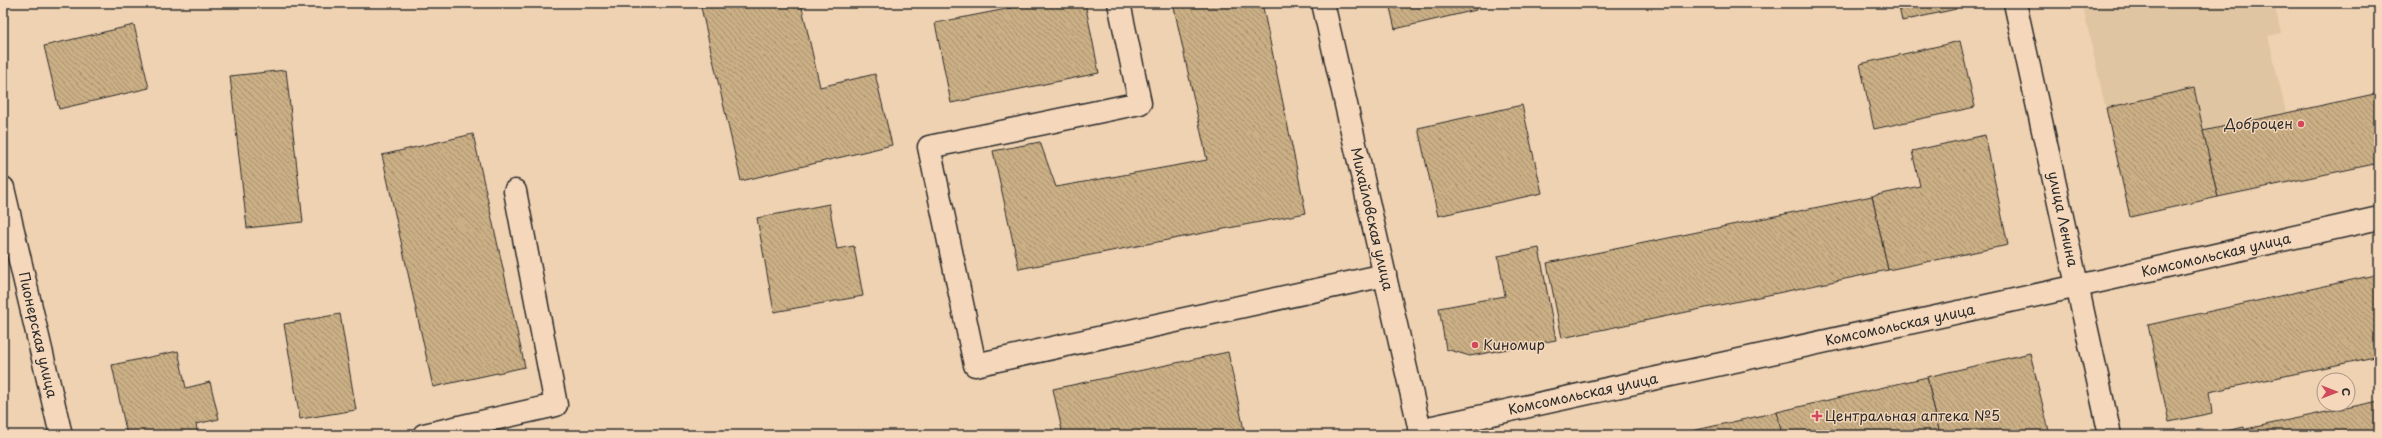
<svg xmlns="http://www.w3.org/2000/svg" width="2382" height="438" font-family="'Playpen Sans',sans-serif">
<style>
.built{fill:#e0c5a2}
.building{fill:url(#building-back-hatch);stroke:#2b2b2b}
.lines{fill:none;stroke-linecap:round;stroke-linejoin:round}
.minor-casing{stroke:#2b2b2b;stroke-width:25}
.major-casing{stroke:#2b2b2b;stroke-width:25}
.minor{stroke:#f5d8bb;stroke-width:22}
.major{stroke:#f5d8bb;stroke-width:22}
.poi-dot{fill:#d1495b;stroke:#f5d8bb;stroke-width:1.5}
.labels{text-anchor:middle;stroke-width:3;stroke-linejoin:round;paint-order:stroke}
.poi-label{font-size:14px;fill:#2b2b2b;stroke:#f5d8bb;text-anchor:start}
.street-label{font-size:14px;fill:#2b2b2b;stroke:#f5d8bb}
</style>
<defs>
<pattern id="building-back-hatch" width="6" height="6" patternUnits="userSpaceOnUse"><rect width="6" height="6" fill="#cbaf85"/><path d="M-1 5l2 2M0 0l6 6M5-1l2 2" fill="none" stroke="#a58f6d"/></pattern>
</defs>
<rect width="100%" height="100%" fill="#efd2b2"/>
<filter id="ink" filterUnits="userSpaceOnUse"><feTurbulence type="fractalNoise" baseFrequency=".025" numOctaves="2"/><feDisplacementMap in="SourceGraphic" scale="8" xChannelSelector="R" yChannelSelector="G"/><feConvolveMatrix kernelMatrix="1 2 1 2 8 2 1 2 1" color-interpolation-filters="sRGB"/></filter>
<g filter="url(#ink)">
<!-- built -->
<polygon class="built" points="2082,3 2274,3 2281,33 2268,36 2286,112 2203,131 2130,217"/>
<!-- building -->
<g class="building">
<polygon points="700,3 801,3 820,87 875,74 892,145 741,181"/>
<polygon points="1037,3 1085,3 1099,73 951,103 935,23"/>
<polygon points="1173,3 1262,3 1306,213 1019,269 993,151 1040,142 1056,187 1207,160"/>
<polygon points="1389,3 1474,3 1476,10 1395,29"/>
<polygon points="1898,3 1955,3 1956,9 1902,21"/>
<polygon points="134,25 149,88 59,109 44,46"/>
<polygon points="1960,41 1975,107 1874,129 1860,64"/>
<polygon points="286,70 303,222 247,228 230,76"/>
<polygon points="2194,88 2218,197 2130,217 2106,108"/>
<polygon points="2379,93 2379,163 2218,197 2203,131"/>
<polygon points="1522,105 1542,193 1438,216 1418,128"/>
<polygon points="473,134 525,367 433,387 382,155"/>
<polygon points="1985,135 2008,245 1888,270 1872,196 1920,186 1912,151"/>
<polygon points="1872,196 1888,270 1562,338 1547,263"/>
<polygon points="829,204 837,249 854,246 863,296 774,312 757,218"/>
<polygon points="1539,248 1556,340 1470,356 1446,349 1439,308 1505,296 1498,256"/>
<polygon points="2379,274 2379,356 2209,392 2212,413 2169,422 2148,325"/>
<polygon points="340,314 356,410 300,419 284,324"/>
<polygon points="178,351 186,388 210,382 219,419 196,424 198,435 127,435 112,365"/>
<polygon points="1228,352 1245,435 1063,435 1053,389"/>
<polygon points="2030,353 2050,435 1940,435 1927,377"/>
<polygon points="1927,377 1940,435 1782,435 1777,412"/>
<polygon points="2379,401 2379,435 2247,435 2246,429"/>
<polygon points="1777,412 1782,435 1674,435"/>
<polygon points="2244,427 2246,435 2210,435"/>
</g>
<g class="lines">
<defs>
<g id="minor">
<polyline points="1119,3 1140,103 929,147 975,365 1385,275"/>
<polyline points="2015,3 2110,435"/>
<polyline points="3,188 61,435"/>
<polyline points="424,435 556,405 515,191"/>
</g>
<g id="major">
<polyline points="1323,3 1421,435"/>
<polyline points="1419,430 2078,286 2379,218"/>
</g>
</defs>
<!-- minor casing -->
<use href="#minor" class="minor-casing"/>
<!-- major casing -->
<use href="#major" class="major-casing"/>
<!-- minor -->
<use href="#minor" class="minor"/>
<!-- major -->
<use href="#major" class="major"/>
</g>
</g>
<!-- markers -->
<g class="poi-dot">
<circle cx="2301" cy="124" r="4"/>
<circle cx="1475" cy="345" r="4"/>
<path d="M1815 410h4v4h4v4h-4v4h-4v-4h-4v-4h4z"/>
</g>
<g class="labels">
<!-- poi labels -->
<g class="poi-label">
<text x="2293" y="129" text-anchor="end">Доброцен</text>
<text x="1483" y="350">Киномир</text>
<text x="1825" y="421">Центральная аптека №5</text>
</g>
<!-- street labels -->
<g class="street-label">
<text transform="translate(1372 219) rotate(77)" y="5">Михайловская улица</text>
<text transform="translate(2063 219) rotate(78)" y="5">улица Ленина</text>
<text transform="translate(2216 255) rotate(-13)" y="5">Комсомольская улица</text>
<text transform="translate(1900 325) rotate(-12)" y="5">Комсомольская улица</text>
<text transform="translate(38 335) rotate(77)" y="5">Пионерская улица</text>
<text transform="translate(1583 394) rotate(-12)" y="5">Комсомольская улица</text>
</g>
</g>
<!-- margin -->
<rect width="2382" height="438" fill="none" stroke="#f5d8bb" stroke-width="16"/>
<rect x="8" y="8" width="2366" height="422" fill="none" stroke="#2b2b2b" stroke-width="1.5" filter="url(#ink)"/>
<!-- north arrow -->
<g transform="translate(2336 392) rotate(90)"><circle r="19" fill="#f5d8bb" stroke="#a49381"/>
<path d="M0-3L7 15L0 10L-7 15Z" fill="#d1495b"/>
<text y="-6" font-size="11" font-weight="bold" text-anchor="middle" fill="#2b2b2b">С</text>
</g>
</svg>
